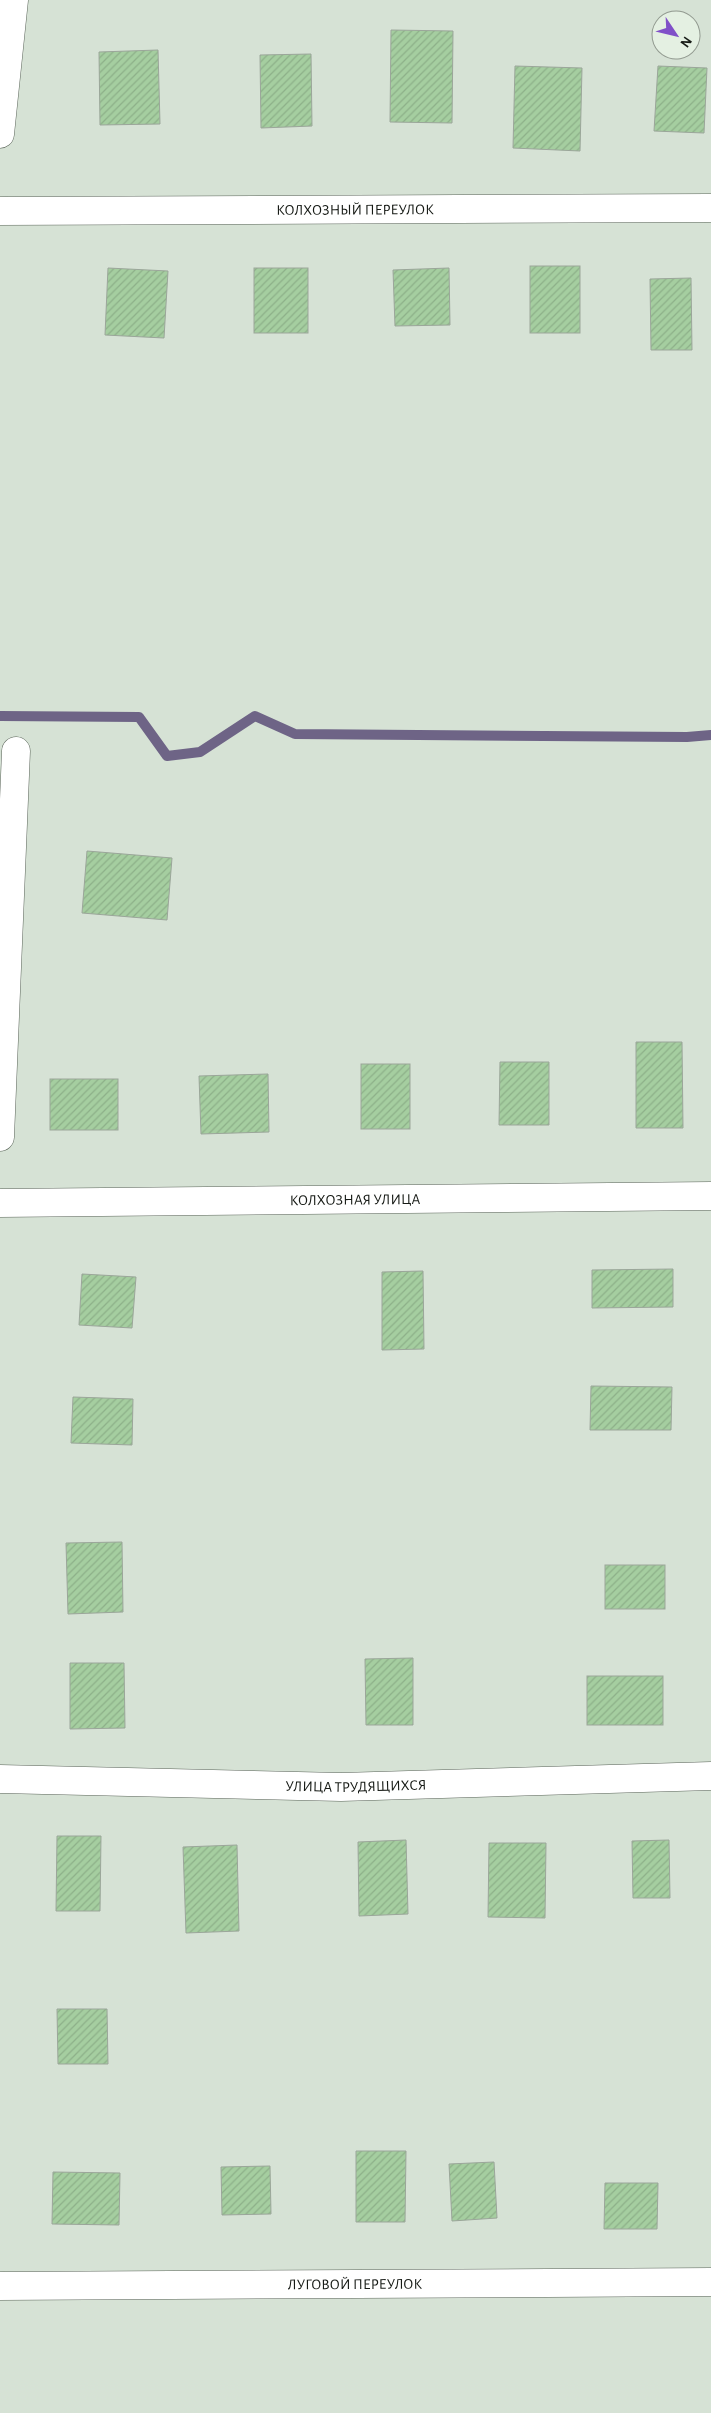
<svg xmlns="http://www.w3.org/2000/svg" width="711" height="2413" font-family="'Alegreya Sans',sans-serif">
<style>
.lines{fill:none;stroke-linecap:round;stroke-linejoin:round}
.stream{stroke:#6e6486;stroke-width:10}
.building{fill:url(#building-hatch);stroke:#9ba69a}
.street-casing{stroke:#5a6459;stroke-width:29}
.street{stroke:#fff;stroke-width:28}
.labels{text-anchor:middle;stroke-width:4.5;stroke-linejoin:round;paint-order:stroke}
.street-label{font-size:15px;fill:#161a15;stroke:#e4f0e2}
</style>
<defs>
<pattern id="building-hatch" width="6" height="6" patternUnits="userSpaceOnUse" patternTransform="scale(1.25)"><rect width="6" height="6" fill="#a5cea0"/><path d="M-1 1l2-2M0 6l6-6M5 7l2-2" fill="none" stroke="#8db089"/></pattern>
</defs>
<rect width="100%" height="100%" fill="#d6e2d5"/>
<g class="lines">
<!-- stream -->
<polyline class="stream" points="0,716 139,717 167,756 200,752 255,716 295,734 687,737 711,735"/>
</g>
<!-- building -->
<g class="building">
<polygon points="391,30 453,31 452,123 390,122"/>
<polygon points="158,50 160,124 100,125 99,52"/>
<polygon points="311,54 312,126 261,128 260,55"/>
<polygon points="515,66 582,68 580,151 513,148"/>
<polygon points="658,66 707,68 704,133 654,131"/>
<rect x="530" y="266" width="50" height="67"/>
<polygon points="108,268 168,271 164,338 105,335"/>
<rect x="254" y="268" width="54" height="65"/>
<polygon points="449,268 450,325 395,326 393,270"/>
<polygon points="691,278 692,350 651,350 650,279"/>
<polygon points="87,851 172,858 167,920 82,913"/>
<polygon points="636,1042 682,1042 683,1128 636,1128"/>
<polygon points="500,1062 549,1062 549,1125 499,1125"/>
<rect x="361" y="1064" width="49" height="65"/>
<polygon points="268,1074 269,1132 201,1134 199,1076"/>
<rect x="50" y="1079" width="68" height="51"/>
<polygon points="673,1269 673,1307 592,1308 592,1270"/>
<polygon points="423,1271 424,1349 382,1350 382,1272"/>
<polygon points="82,1274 136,1277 132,1328 79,1325"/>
<polygon points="591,1386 672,1387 671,1430 590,1430"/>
<polygon points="73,1397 133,1399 132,1445 71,1443"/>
<polygon points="122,1542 123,1612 68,1614 66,1543"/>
<rect x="605" y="1565" width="60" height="44"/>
<polygon points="413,1658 413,1725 366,1725 365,1659"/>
<polygon points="70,1663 124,1663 125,1728 70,1729"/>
<rect x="587" y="1676" width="76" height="49"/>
<polygon points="57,1836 101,1836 100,1911 56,1911"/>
<polygon points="406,1840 408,1914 359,1916 358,1842"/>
<polygon points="669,1840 670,1898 633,1898 632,1841"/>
<polygon points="489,1843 546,1843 545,1918 488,1917"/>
<polygon points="237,1845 239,1931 186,1933 183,1847"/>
<polygon points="57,2009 107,2009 108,2064 58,2064"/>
<polygon points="356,2151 406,2151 405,2222 356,2222"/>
<polygon points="494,2162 497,2218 452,2221 449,2164"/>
<polygon points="270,2166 271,2214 222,2215 221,2167"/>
<polygon points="53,2172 120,2173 119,2225 52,2224"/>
<polygon points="605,2183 658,2183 657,2229 604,2229"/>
</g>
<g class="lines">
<defs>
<g id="street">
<polyline points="0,134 14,0"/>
<path id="s1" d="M0,211L711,208"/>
<polyline points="0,1137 16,751"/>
<path id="s2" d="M0,1203L711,1196"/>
<path id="s3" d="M0,1779L341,1787L711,1776"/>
<path id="s4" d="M0,2286L711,2282"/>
</g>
</defs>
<!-- street casing -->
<use href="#street" class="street-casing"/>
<!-- street -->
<use href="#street" class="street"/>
</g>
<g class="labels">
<!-- street labels -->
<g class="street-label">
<text dy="5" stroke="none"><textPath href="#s1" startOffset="355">КОЛХОЗНЫЙ ПЕРЕУЛОК</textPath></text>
<text dy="5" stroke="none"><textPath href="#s2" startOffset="355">КОЛХОЗНАЯ УЛИЦА</textPath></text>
<text dy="5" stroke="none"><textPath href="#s3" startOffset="356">УЛИЦА ТРУДЯЩИХСЯ</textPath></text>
<text dy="5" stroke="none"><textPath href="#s4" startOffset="355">ЛУГОВОЙ ПЕРЕУЛОК</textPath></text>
</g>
</g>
<!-- north arrow -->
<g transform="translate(676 35) rotate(125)"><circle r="24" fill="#e4f0e2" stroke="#929a90"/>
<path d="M0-4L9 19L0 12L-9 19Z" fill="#8050c8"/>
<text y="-8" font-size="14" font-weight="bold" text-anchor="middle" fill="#161a15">N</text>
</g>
</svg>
